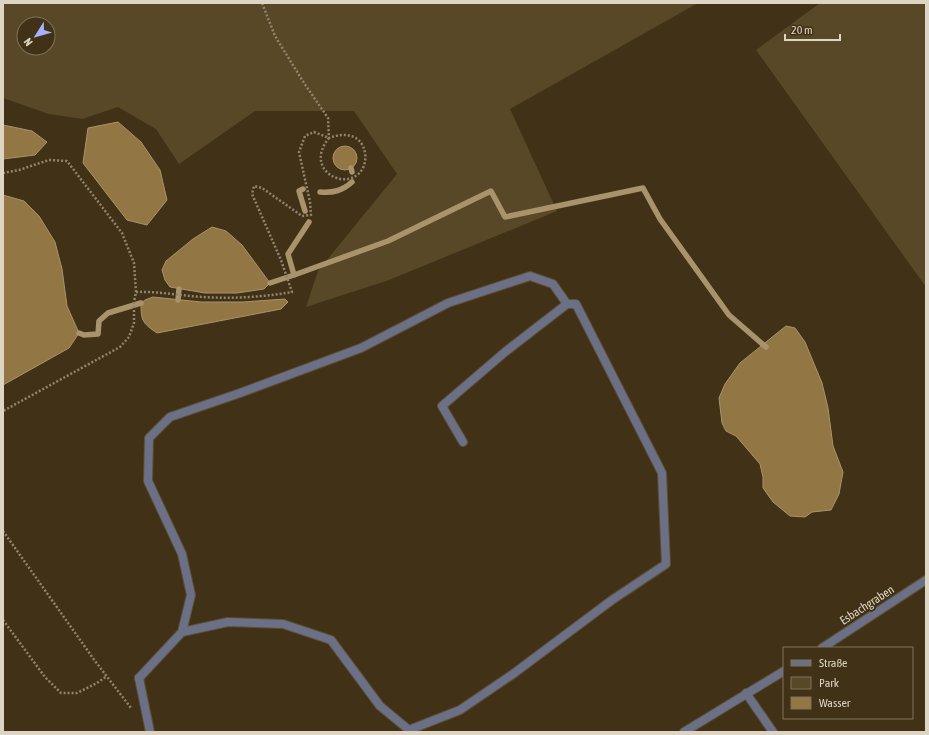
<svg xmlns="http://www.w3.org/2000/svg" width="929" height="735" font-family="'Asap Condensed',sans-serif">
<style>
.green{fill:#594827;fill-rule:evenodd}
.water{fill:#927745;stroke:#a8936b}
.lines{fill:none;stroke-linecap:round;stroke-linejoin:round}
.stream{stroke:#a8936b;stroke-width:5.5}
.lane-casing{stroke:#5d4f36;stroke-width:10}
.street-casing{stroke:#5d4f36;stroke-width:10}
.path{stroke:#918570;stroke-width:2.5;stroke-dasharray:2 2;stroke-linecap:butt}
.lane{stroke:#6c7086;stroke-width:8}
.street{stroke:#6c7086;stroke-width:8}
.labels{text-anchor:middle;stroke-width:4;stroke-linejoin:round;paint-order:stroke}
.street-label{font-size:12px;fill:#ddd4c4;stroke:#413217}
</style>
<rect width="100%" height="100%" fill="#413217"/>
<!-- green -->
<g class="green">
<path d="M3,3H698L510,109L557,211L389,280L306,307L318,271L397,174L354,111H255L179,164L156,129L118,107L82,119L49,114L3,98ZM24,24H48V48H24Z"/>
<polygon points="820,3 926,3 926,287 756,50"/>
</g>
<!-- water -->
<g class="water">
<polygon points="118,122 141,142 160,170 167,200 147,225 127,220 83,163 88,128"/>
<polygon points="3,125 32,131 47,142 35,155 3,159"/>
<circle cx="345" cy="158" r="12"/>
<polygon points="3,195 24,201 39,216 55,242 62,269 67,306 79,333 69,348 3,385"/>
<polygon points="212,227 226,231 242,245 270,283 264,289 237,293 205,293 170,287 165,280 162,270 166,261 193,239"/>
<path d="M153,297L201,302H243L285,299L288,302L281,309L157,333C142,323 141,320 141,303L145,300Z"/>
<polygon points="786,326 795,328 805,342 822,383 828,408 833,446 843,472 839,494 831,510 812,512 805,517 790,516 773,502 763,488 763,477 760,464 736,436 726,431 722,423 719,398 725,384 740,363"/>
</g>
<g class="lines">
<!-- stream -->
<g class="stream">
<polyline points="351,168 352,172"/>
<polyline points="303,189 299,191 305,211"/>
<path d="M320,192C333,193 342,191 352,182"/>
<polyline points="294,275 388,241 491,191 505,217 643,188 660,219 729,315 766,347"/>
<polyline points="270,283 294,275 288,254 309,222"/>
<polyline points="178,300 179,289"/>
<polyline points="79,333 84,335 98,334 99,321 108,313 141,303"/>
</g>
<defs>
<g id="lane">
<polyline points="463,442 442,406 505,352 567,304"/>
<polyline points="139,678 182,632 228,622 283,624 331,640 380,706 409,730 460,710 513,674 612,600 666,564 662,473 576,304 567,304 553,284 530,276 448,303 361,348 240,393 170,417 149,438 148,481 182,554 191,595 182,632"/>
<polyline points="746,693 773,732"/>
</g>
<g id="street">
<polyline points="822,648 926,580"/>
<polyline points="139,678 150,732"/>
<polyline points="684,732 784,671"/>
</g>
</defs>
<!-- lane casing -->
<use href="#lane" class="lane-casing"/>
<!-- street casing -->
<use href="#street" class="street-casing"/>
<!-- path -->
<g class="path">
<polyline points="3,173 19,170 49,160 67,161 122,233 134,263 136,292 134,302 134,323 129,337 120,347 3,411"/>
<path d="M136,292C159,291 181,296 203,297C233,299 263,297 292,292L281,260L252,194L254,186L262,188L302,216L311,215L310,202L299,152L305,136L314,132L329,138C302,171 349,194 363,168C365,163 366,158 365,153C362,134 344,132 329,138L328,118L304,83L275,36L262,3"/>
<polyline points="3,531 95,661 131,708"/>
<polyline points="3,620 45,677 61,693 77,693 97,683 107,676"/>
</g>
<!-- lane -->
<use href="#lane" class="lane"/>
<!-- street -->
<use href="#street" class="street"/>
</g>
<g class="labels">
<!-- street labels -->
<g class="street-label">
<text transform="translate(867 605) rotate(-33)" y="4">Esbachgraben</text>
</g>
</g>
<!-- border -->
<rect width="929" height="735" fill="none" stroke="#ddd4c4" stroke-width="8"/>
<!-- legend -->
<rect x="783" y="647" width="130" height="72" fill="#413217" stroke="#7f735c"/>
<rect x="791" y="660" width="20" height="6" fill="#6c7086" stroke="#7f735c"/>
<text x="819" y="667" font-size="12" fill="#ddd4c4">Straße</text>
<rect x="791" y="677" width="20" height="12" fill="#594827" stroke="#7f735c"/>
<text x="819" y="687" font-size="12" fill="#ddd4c4">Park</text>
<rect x="791" y="697" width="20" height="12" fill="#927745" stroke="#7f735c"/>
<text x="819" y="707" font-size="12" fill="#ddd4c4">Wasser</text>
<!-- north arrow -->
<g transform="translate(36 36) rotate(233)"><circle r="19" fill="#413217" stroke="#7f735c"/>
<path d="M0-3L7 15L0 10L-7 15Z" fill="#a5b1fc"/>
<text y="-6" font-size="11" font-weight="bold" text-anchor="middle" fill="#ddd4c4">N</text>
</g>
<!-- scale -->
<path d="M785 34v6h55v-6" fill="none" stroke="#ddd4c4" stroke-width="2"/>
<text x="791" y="34" font-size="12" fill="#ddd4c4" stroke="#413217" stroke-width="3" paint-order="stroke">20 m</text>
</svg>
